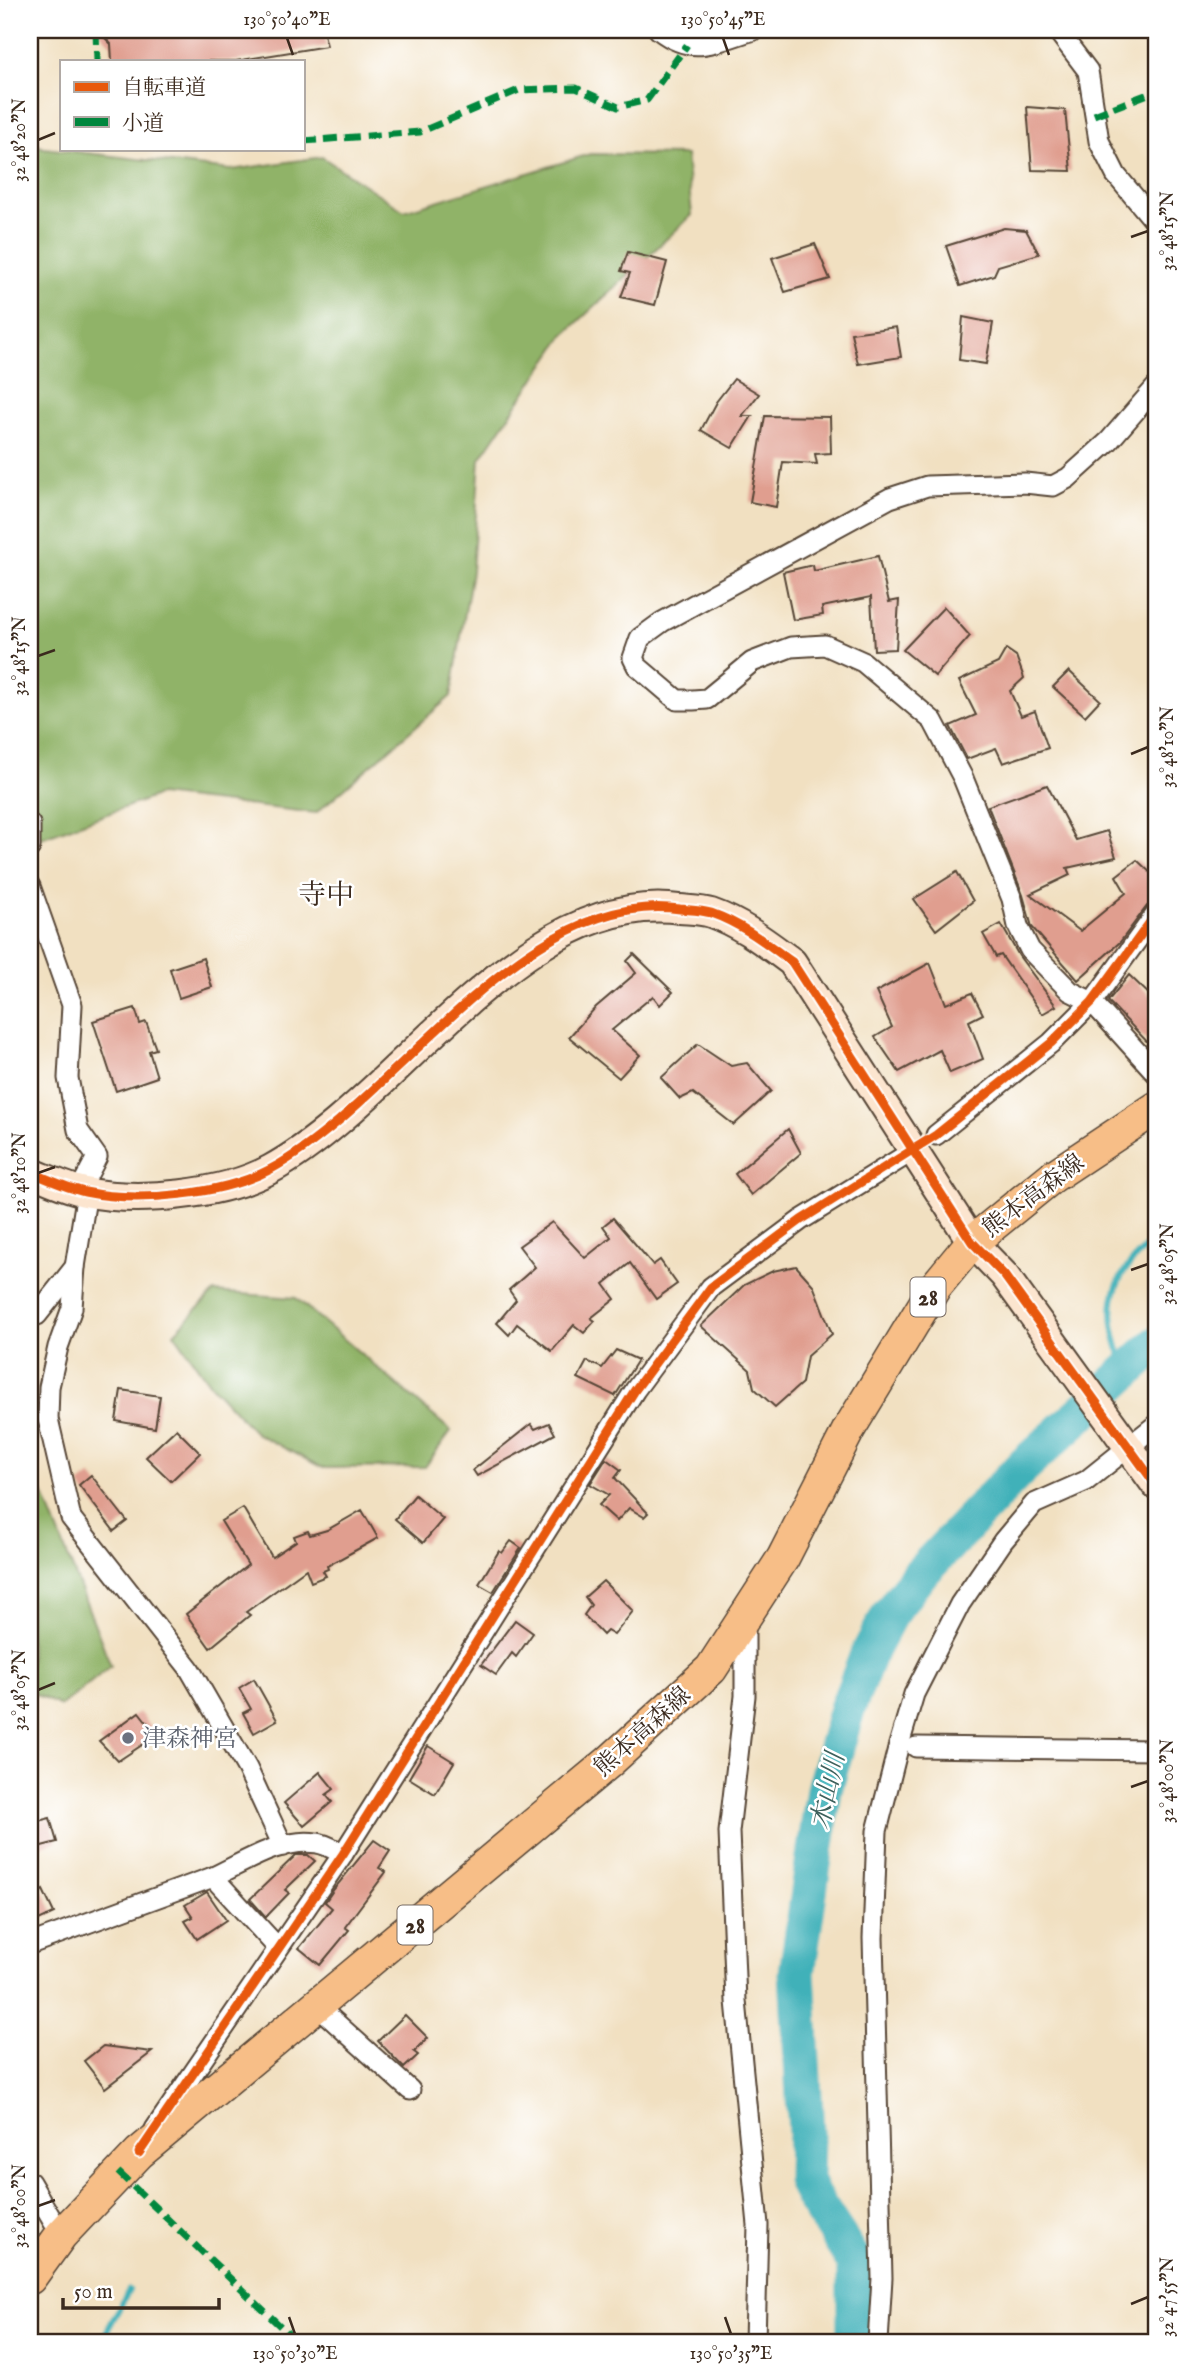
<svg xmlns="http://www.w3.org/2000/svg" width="1186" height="2372" font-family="'IM FELL English','Noto Serif JP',serif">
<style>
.forest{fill:#90b368;stroke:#666e43;stroke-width:2}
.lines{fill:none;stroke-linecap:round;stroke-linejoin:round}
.stream{stroke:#41b1b9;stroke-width:6}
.river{stroke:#41b1b9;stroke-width:37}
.building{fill:#e09e8f}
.street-casing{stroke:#564536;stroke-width:23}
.secondary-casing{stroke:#564536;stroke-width:32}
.primary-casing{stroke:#564536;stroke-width:35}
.street{stroke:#fff;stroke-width:19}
.secondary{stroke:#fce5cf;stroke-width:28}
.primary{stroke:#f7be87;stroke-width:32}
.quiet{stroke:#00873e;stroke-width:7;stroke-dasharray:14 7;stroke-linecap:butt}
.cycleway-casing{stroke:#fff;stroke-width:13}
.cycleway{stroke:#e8590c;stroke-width:9}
.ticks{fill:none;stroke:#3b2a1e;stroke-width:2.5}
.worship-dot{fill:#6b7280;stroke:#fff;stroke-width:2.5}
.labels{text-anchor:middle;stroke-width:5;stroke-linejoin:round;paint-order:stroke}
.shield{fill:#fff;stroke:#766a62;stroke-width:2}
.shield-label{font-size:23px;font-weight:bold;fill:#3b2a1e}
.street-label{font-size:24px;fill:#3b2a1e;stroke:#fff}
.worship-label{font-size:24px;fill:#5b616d;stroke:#fff;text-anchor:start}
.water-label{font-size:26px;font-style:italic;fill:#3d605c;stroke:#fff}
.quarter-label{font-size:28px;fill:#3b2a1e;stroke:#fff}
.neatline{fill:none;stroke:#3b2a1e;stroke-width:2.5}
.ticks-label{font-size:18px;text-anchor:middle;fill:#3b2a1e}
</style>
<rect width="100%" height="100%" fill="#fff"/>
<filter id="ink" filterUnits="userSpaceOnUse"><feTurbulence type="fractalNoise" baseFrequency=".0143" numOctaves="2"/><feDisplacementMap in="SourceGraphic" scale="14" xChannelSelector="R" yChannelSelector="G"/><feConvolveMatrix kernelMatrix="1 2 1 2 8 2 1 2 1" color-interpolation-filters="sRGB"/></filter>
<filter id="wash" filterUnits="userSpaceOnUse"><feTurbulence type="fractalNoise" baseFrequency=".00686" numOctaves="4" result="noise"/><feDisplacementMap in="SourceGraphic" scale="28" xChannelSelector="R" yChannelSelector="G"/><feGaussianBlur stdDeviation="1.57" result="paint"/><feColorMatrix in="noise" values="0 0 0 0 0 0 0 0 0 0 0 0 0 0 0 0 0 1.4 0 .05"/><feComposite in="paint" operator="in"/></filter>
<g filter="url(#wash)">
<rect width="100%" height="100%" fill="#f1e0c1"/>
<!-- forest -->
<g class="forest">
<polygon points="30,142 44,148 231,170 322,157 404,211 590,154 686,155 692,215 564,335 480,459 472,571 451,696 316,813 159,795 30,842"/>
<polygon points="214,1292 296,1298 451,1431 425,1467 323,1468 255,1433 210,1384 174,1333"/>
<polygon points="30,1460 111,1666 61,1706 30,1692"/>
</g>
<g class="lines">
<!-- stream -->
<g class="stream">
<path d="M1126,1370C1112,1334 1102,1298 1130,1264C1138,1254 1148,1246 1156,1235"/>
<polyline points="101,2342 129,2290"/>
</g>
<!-- river -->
<polyline class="river" points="855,2342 855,2262 811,2194 805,2179 806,2132 797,1973 824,1790 847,1709 868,1655 889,1615 918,1576 1020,1469 1156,1345"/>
</g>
<g id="blocks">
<!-- building -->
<g class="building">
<polygon points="97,30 323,30 327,46 236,61 112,61 111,44"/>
<polygon points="1027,107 1065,110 1071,171 1032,170"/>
<polygon points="1004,228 1026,230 1039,254 998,266 994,275 960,286 946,246"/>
<polygon points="815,244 830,279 785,292 772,258"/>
<polygon points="628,252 667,262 655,305 621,297 630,273 621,271"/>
<polygon points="963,317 993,323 986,364 959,360"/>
<polygon points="896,327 901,357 858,364 851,333"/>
<polygon points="734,379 759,394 742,416 752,416 732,448 701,430 716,402"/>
<polygon points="765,416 830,417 831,453 815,454 817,464 783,462 776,507 750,502"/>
<polygon points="878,556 889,602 899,600 896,649 874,650 871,597 822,607 823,615 793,620 783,572 813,565 814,571"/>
<polygon points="944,607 970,636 935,676 903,650"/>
<polygon points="1006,649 1016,656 1024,678 1010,691 1021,716 1035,711 1048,748 1003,763 996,748 967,759 950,726 976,715 959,681 998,663"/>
<polygon points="1069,671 1100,700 1085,716 1053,687"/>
<polygon points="1047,785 1076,840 1107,831 1116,857 1067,868 1070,875 1030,894 1080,931 1126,893 1116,876 1137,860 1156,878 1156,902 1147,906 1120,942 1078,980 1032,927 1023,895 988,806"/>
<polygon points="957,872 973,901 936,930 914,899"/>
<polygon points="1001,924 1019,956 1056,1006 1042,1014 1001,955 996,957 983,934"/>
<polygon points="634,954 673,992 660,1005 653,996 612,1030 640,1055 619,1078 569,1037 596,1007 636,973 627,961"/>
<polygon points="203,958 212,987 179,998 170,969"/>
<polygon points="930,963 946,1004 972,993 983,1014 969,1021 983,1059 950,1073 940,1050 899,1072 875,1037 892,1027 876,992"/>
<polygon points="1129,975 1156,1001 1156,1051 1108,1001"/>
<polygon points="135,1008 140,1024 146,1022 156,1049 149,1051 157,1077 116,1091 93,1021"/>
<polygon points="698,1044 731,1066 747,1063 771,1091 734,1125 693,1093 680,1099 661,1078"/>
<polygon points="788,1129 801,1153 751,1195 735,1174"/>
<polygon points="613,1218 653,1265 660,1260 677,1284 656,1299 630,1263 604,1284 615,1299 591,1318 595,1321 584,1333 574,1325 552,1351 517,1324 509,1335 497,1323 516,1300 509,1290 535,1267 519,1246 552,1222 585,1258 611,1237 603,1226"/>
<polygon points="796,1266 813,1285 832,1334 807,1356 802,1383 775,1407 754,1388 750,1370 701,1326 744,1285 773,1271"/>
<polygon points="616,1350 638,1360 615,1396 578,1378 587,1361 602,1368"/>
<polygon points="121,1390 160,1396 155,1428 116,1421"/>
<polygon points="549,1423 555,1434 477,1476 473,1470 531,1424 535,1429"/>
<polygon points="176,1429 200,1453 171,1481 146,1457"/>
<polygon points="606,1459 621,1470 615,1478 648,1513 644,1517 629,1508 617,1521 599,1505 609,1495 590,1484"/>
<polygon points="91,1475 127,1521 114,1531 79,1485"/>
<polygon points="415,1495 443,1519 423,1543 395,1519"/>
<polygon points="243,1508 272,1557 296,1541 294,1536 308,1531 310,1535 327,1530 362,1510 378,1538 327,1566 328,1569 323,1571 326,1576 311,1582 306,1569 246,1612 250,1615 210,1648 186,1614 248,1565 221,1521"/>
<polygon points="511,1541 521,1548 493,1592 479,1584 499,1551 502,1553"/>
<polygon points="603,1581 633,1611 614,1635 607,1631 603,1635 584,1615 591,1605 585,1597"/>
<polygon points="515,1620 533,1633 516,1657 512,1653 496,1675 481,1665"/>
<polygon points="254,1679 277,1720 254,1733 243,1713 251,1709 239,1688"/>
<polygon points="139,1712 157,1735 118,1761 99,1741"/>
<polygon points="428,1746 454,1762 435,1794 409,1778"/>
<polygon points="320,1772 334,1789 326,1795 332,1802 304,1826 284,1803"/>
<polygon points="50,1818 57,1842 30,1849 30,1823"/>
<polygon points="374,1840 390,1851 379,1868 386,1872 345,1927 349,1930 320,1965 299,1948 332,1908 325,1902 334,1889"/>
<polygon points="296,1855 308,1855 315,1861 285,1890 289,1893 266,1917 250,1899"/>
<polygon points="43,1890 54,1913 30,1924 30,1897"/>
<polygon points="207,1892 226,1920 197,1939 185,1921 193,1917 185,1905"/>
<polygon points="405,2015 428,2038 414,2052 418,2055 404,2068 378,2041"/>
<polygon points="103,2046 152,2052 105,2088 84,2061"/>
</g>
</g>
</g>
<g filter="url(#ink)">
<use href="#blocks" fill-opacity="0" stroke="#564536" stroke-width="2"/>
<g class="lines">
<defs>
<g id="street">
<path d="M659,30C694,57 715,41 754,30"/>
<polyline points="1057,30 1088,71 1099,141 1116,175 1156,223"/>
<polyline points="1156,387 1109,441 1068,478 1053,486 1025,483 927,486 890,498 662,622 640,638 633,658 637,666 677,700 693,700 707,699 752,662 791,647 825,645 863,662 933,721 963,778 1012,899 1018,926 1030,950 1070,991 1092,1002 1156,1073"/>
<polyline points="30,824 30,847"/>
<polyline points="30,886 72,1005 68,1078 78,1130 97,1157 85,1180 87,1192 75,1267 37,1315 30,1317"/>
<polyline points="936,1135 1051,1043 1092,1002 1156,914"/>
<polyline points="75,1267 72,1308 58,1347 49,1387 48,1419 71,1518 189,1668 247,1768 283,1846"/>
<polyline points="745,1621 745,1696 729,1832 736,2001 758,2225 755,2342"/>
<polyline points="916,1747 1156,1750"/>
<path d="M213,1877C243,1863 282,1837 317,1843C326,1844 335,1850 343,1854"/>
<polyline points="30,1944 213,1877 278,1948"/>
<polyline points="316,2005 410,2090"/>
<polyline points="155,2129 343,1854 635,1390 711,1287 801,1220 903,1157"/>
<polyline points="30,2182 61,2235"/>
<polyline points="878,2342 882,2278 873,1938 877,1831 898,1748 914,1694 960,1604 1003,1541 1034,1504 1086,1481 1156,1425"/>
</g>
<path id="secondary" d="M30,1172C48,1179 66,1188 85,1192C138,1203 223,1195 271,1169C398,1100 523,887 680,909C690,910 701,910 711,913C742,924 766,943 792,962L972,1242L1004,1275L1156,1485"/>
<polyline id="primary" points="30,2278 61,2235 139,2153 609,1762 711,1669 783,1558 849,1429 935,1287 972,1242 1052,1177 1156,1108"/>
</defs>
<!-- street casing -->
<use href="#street" class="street-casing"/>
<!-- secondary casing -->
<use href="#secondary" class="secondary-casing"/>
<!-- primary casing -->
<use href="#primary" class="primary-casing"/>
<!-- street -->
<use href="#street" class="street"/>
<!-- secondary -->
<use href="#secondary" class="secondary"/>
<!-- primary -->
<use href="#primary" class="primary"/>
<!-- quiet -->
<g class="quiet">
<polyline points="96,30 97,61"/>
<polyline points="1094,115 1156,91"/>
<polyline points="303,141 420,132 519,90 576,88 618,107 647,100 687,45"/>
<polyline points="118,2172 297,2342"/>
</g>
<defs>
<g id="cycleway">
<path d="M30,1172C48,1179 66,1188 85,1192C138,1203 223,1195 271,1169C398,1100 523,887 680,909C690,910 701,910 711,913C742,924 766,943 792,962L972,1242L1004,1275L1156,1485"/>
<polyline points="139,2153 343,1854 635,1390 711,1287 801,1220 936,1135 1051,1043 1092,1002 1156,914"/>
</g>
</defs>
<!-- cycleway casing -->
<use href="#cycleway" class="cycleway-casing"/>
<!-- cycleway -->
<use href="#cycleway" class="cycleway"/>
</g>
</g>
<!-- ticks -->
<path class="ticks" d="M287,38L293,55M723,38L729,55M38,140L55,133M1131,237L1148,231M38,656L55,650M1131,754L1148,747M38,1173L55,1167M1131,1270L1148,1264M38,1690L55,1683M1131,1787L1148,1781M38,2206L55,2200M1131,2304L1148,2297M289,2317L295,2334M725,2317L731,2334"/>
<!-- markers -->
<circle class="worship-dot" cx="128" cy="1738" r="7"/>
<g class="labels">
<!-- shield labels -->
<g class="shield">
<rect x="910.5" y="1277.5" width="35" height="39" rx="5"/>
<rect x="397.5" y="1905.5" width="35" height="39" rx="5"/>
</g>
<g class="shield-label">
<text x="928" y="1305">28</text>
<text x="415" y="1933">28</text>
</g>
<!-- street labels -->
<g class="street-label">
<text transform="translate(1033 1195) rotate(-37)" y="8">熊本高森線</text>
<text transform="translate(642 1731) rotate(-42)" y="8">熊本高森線</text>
</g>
<!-- worship labels -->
<g class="worship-label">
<text x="142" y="1746">津森神宮</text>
</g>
<!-- water labels -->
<g class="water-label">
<text transform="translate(827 1791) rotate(-78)" y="9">木山川</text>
</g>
<!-- quarter labels -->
<g class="quarter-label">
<text x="326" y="904">寺中</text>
</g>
</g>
<!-- margin -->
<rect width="1186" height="2372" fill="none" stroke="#fff" stroke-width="77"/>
<!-- legend -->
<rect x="60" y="60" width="245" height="91" fill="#ffffff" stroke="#b1aaa5" stroke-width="2"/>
<rect x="74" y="82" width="35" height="10" fill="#e8590c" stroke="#b1aaa5" stroke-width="2"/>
<text x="122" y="94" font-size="21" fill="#3b2a1e">自転車道</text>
<rect x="74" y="117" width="35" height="10" fill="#00873e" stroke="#b1aaa5" stroke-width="2"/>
<text x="122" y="130" font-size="21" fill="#3b2a1e">小道</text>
<!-- scale -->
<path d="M63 2298v10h156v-10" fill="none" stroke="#3b2a1e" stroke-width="3.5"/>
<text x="74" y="2298" font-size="21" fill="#3b2a1e" stroke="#ffffff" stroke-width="5" paint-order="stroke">50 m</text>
<rect x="38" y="38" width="1110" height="2296" class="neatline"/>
<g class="ticks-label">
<text x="287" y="25">130°50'40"E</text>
<text x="723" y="25">130°50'45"E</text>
<text transform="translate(19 140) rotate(-90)" y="6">32°48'20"N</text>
<text transform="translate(1167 231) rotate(-90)" y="6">32°48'15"N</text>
<text transform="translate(19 656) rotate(-90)" y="6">32°48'15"N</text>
<text transform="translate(1167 747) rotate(-90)" y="6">32°48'10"N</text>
<text transform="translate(19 1173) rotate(-90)" y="6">32°48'10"N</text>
<text transform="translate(1167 1264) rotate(-90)" y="6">32°48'05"N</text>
<text transform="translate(19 1690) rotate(-90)" y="6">32°48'05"N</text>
<text transform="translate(1167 1781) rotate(-90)" y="6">32°48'00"N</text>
<text transform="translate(19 2206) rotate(-90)" y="6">32°48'00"N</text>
<text transform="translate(1167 2297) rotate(-90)" y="6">32°47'55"N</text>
<text x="295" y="2359">130°50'30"E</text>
<text x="731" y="2359">130°50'35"E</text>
</g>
</svg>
